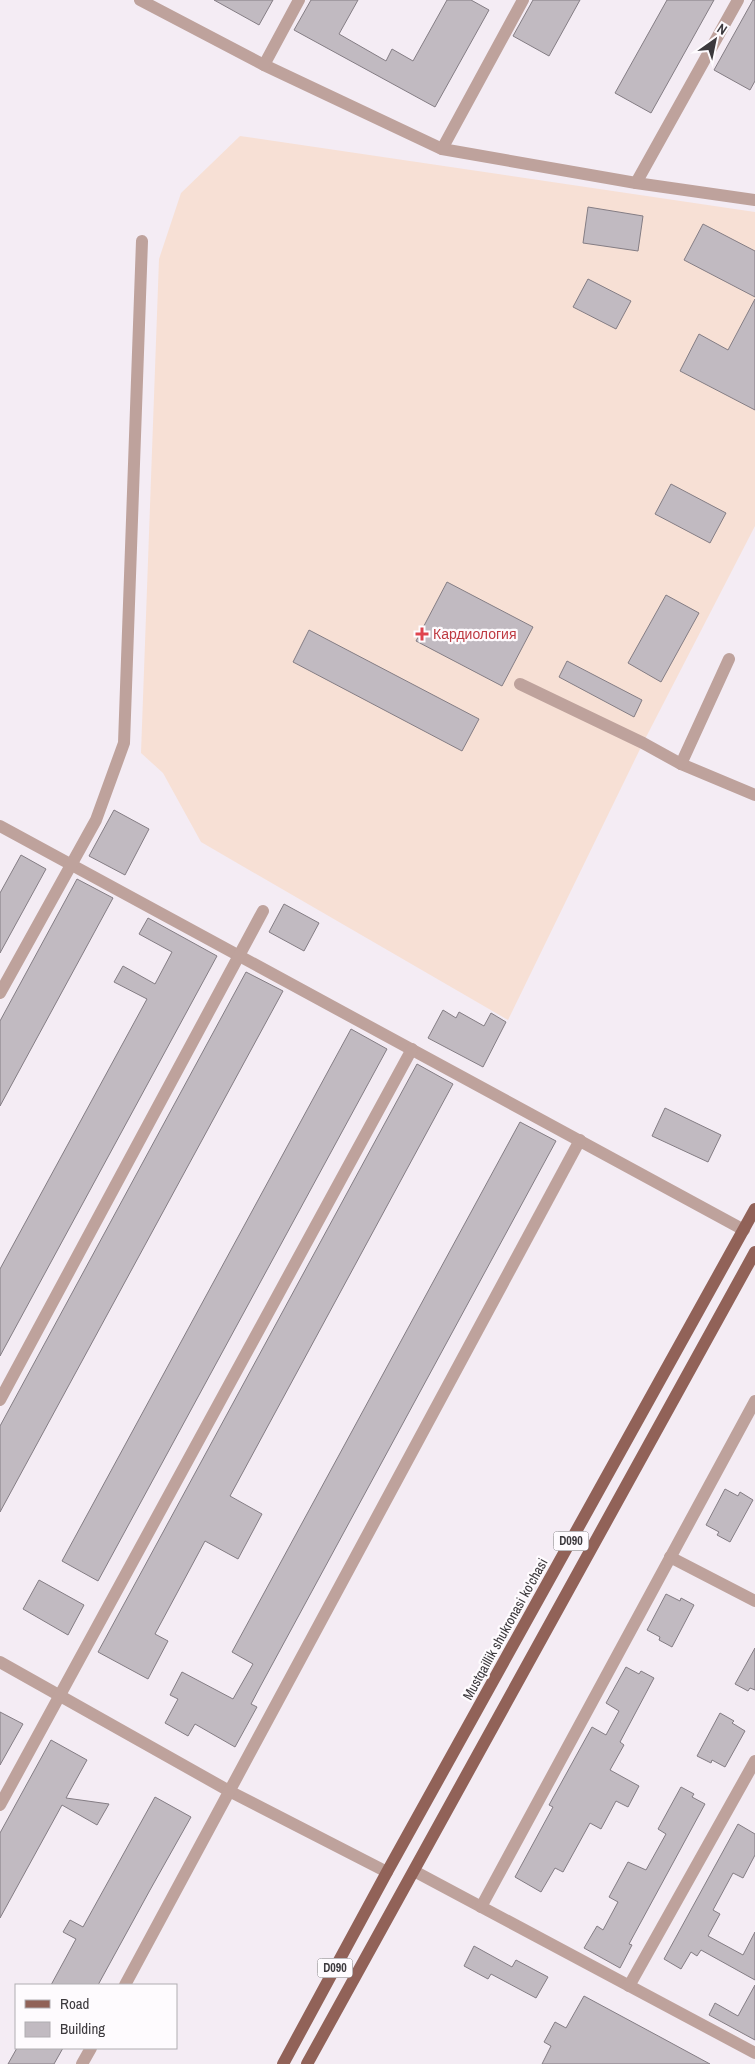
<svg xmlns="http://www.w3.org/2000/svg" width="755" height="2064" font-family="'Archivo Narrow',sans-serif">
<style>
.medical{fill:#f7e0d5}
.building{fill:#c1bac1;stroke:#847d84}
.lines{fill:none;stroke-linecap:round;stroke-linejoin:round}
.minor{stroke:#bea29c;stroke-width:12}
.major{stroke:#916258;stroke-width:12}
.health-dot{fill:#e0444e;stroke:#fefbfe;stroke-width:2}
.labels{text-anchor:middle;stroke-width:4.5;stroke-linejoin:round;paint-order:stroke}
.shield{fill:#fefbfe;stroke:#767377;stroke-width:1}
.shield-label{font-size:12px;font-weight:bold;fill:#3c393d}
.health-label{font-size:14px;fill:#be3a42;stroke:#fefbfe;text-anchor:start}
.street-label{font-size:14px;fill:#3c393d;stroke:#fefbfe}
</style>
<rect width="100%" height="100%" fill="#f4ecf4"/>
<!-- medical -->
<polygon class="medical" points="240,136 755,212 755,526 643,743 508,1020 201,842 163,773 141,753 159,259 181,193"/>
<!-- building -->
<g class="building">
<polygon points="214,0 273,0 259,25"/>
<polygon points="311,0 358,0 339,34 386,61 392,49 413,61 447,0 471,0 489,10 435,107 294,30"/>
<polygon points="533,0 580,0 549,56 513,36"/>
<polygon points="667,0 714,0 651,113 615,93"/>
<polygon points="753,0 755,0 755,81 750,90 714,70"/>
<polygon points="588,207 643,216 638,251 583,243"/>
<polygon points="703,224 755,251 755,297 684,260"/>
<polygon points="588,279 631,301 616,329 573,307"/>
<polygon points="755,299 755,410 680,371 699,334 728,350"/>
<polygon points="671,484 726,513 710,543 655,514"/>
<polygon points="447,582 533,627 502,686 416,641"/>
<polygon points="666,595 699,613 661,682 628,663"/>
<polygon points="309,630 479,719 462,751 293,662"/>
<polygon points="567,661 642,700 634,717 559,677"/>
<polygon points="114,810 149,829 125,875 89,856"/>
<polygon points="21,855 46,869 0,953 0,893"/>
<polygon points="77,879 113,898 0,1106 0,1021"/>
<polygon points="284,904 319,923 304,951 269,932"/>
<polygon points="148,918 217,956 0,1356 0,1269 147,999 114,982 123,966 155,984 172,952 139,934"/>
<polygon points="246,972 283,991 0,1512 0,1426"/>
<polygon points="443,1010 456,1018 459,1012 484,1026 491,1013 506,1022 483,1067 428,1038"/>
<polygon points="351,1029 387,1049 98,1581 62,1561"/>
<polygon points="417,1064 453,1084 230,1496 262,1514 238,1559 205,1541 155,1634 168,1641 148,1679 98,1652"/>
<polygon points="665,1108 721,1135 708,1162 652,1136"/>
<polygon points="520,1122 556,1141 260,1687 251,1704 257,1707 235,1747 195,1724 188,1736 165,1723 178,1699 170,1695 182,1672 233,1699 253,1664 232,1652"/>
<polygon points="725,1489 738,1496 740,1492 753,1500 730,1542 717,1535 719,1532 706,1525"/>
<polygon points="39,1580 84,1605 68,1635 23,1609"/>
<polygon points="666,1594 680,1601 681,1598 694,1605 672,1647 659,1640 660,1637 647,1630"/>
<polygon points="755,1648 755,1690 750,1688 748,1691 735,1684"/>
<polygon points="626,1667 639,1674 641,1671 654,1678 620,1742 624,1745 610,1770 639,1786 628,1807 616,1801 601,1829 590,1823 563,1872 555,1868 541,1892 515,1877 553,1807 549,1805 592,1727 606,1735 619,1711 606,1703"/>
<polygon points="0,1712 23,1724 0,1765"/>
<polygon points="720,1713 734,1721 732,1723 745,1731 725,1767 712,1760 711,1763 697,1756"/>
<polygon points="51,1740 87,1760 66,1798 109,1804 97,1825 62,1805 0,1918 0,1833"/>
<polygon points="681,1787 694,1794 692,1797 705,1804 629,1944 632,1945 620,1968 584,1948 597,1926 603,1930 618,1902 609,1897 628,1862 646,1870 666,1834 658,1829"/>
<polygon points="155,1797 191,1817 150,1890 98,1985 51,1985 76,1939 63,1932 70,1920 83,1927"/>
<polygon points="738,1824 755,1834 755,1855 743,1878 733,1873 713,1910 720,1914 708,1936 743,1955 755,1932 755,1980 701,1950 697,1956 691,1952 681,1969 664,1959"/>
<polygon points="474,1946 512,1967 516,1960 548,1977 536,1998 491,1974 488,1979 464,1966"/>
<polygon points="755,1985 755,2040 709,2015 715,2003 738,2016"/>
<polygon points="584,1996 662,2038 710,2064 542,2064 551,2046 544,2042 555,2022 566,2028"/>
<polygon points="17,2048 63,2048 54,2064 8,2064"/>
</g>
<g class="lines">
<!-- minor -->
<g class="minor">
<polyline points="140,0 264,65 442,149 636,183 755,200"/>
<polyline points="264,65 299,0"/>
<polyline points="442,149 523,0"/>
<polyline points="636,183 738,0"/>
<polyline points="520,684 643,743 681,764 755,795"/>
<polyline points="681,764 729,659"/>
<polyline points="0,826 744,1230"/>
<polyline points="0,993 96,820 124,743 142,241"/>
<polyline points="0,1400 263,911"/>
<polyline points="670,1557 755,1601"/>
<polyline points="0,1662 231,1792 387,1872"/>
<polyline points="0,1805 412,1049"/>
<polyline points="414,1871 755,2053"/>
<polyline points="481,1907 755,1401"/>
<polyline points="125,1985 580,1140"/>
<polyline points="629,1986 755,1761"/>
<polyline points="82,2064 91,2048"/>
</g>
<!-- major -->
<g class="major">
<polyline points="283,2064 387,1872 755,1209"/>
<polyline points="307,2064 755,1252"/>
</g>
</g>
<!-- markers -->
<path class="health-dot" d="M419.5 626.5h5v5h5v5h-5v5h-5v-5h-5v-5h5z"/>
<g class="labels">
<!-- shield labels -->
<g class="shield">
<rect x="553.5" y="1531.5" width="35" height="19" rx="4"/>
<rect x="317.5" y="1958.5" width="35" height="19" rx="4"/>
</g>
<g class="shield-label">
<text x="571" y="1545">D090</text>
<text x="335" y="1972">D090</text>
</g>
<!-- health labels -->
<g class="health-label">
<text x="433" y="639">Кардиология</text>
</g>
<!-- street labels -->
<g class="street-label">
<text transform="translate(505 1629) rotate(-61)" y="5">Mustqaillik shukronasi ko'chasi</text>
</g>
</g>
<!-- legend -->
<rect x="15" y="1984" width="162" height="65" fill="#fefbfe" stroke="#b0adb1"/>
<rect x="25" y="2000" width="25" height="8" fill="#916258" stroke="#b0adb1"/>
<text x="60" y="2009" font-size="15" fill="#3c393d">Road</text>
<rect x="25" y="2022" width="25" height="15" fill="#c1bac1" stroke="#b0adb1"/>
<text x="60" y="2034" font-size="15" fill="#3c393d">Building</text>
<!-- north arrow -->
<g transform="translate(715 40) rotate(33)" stroke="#fefbfe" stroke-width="4" paint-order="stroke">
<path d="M0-4L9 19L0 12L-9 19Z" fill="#3c393d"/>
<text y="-8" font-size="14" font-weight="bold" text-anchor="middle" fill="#3c393d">N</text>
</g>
</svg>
